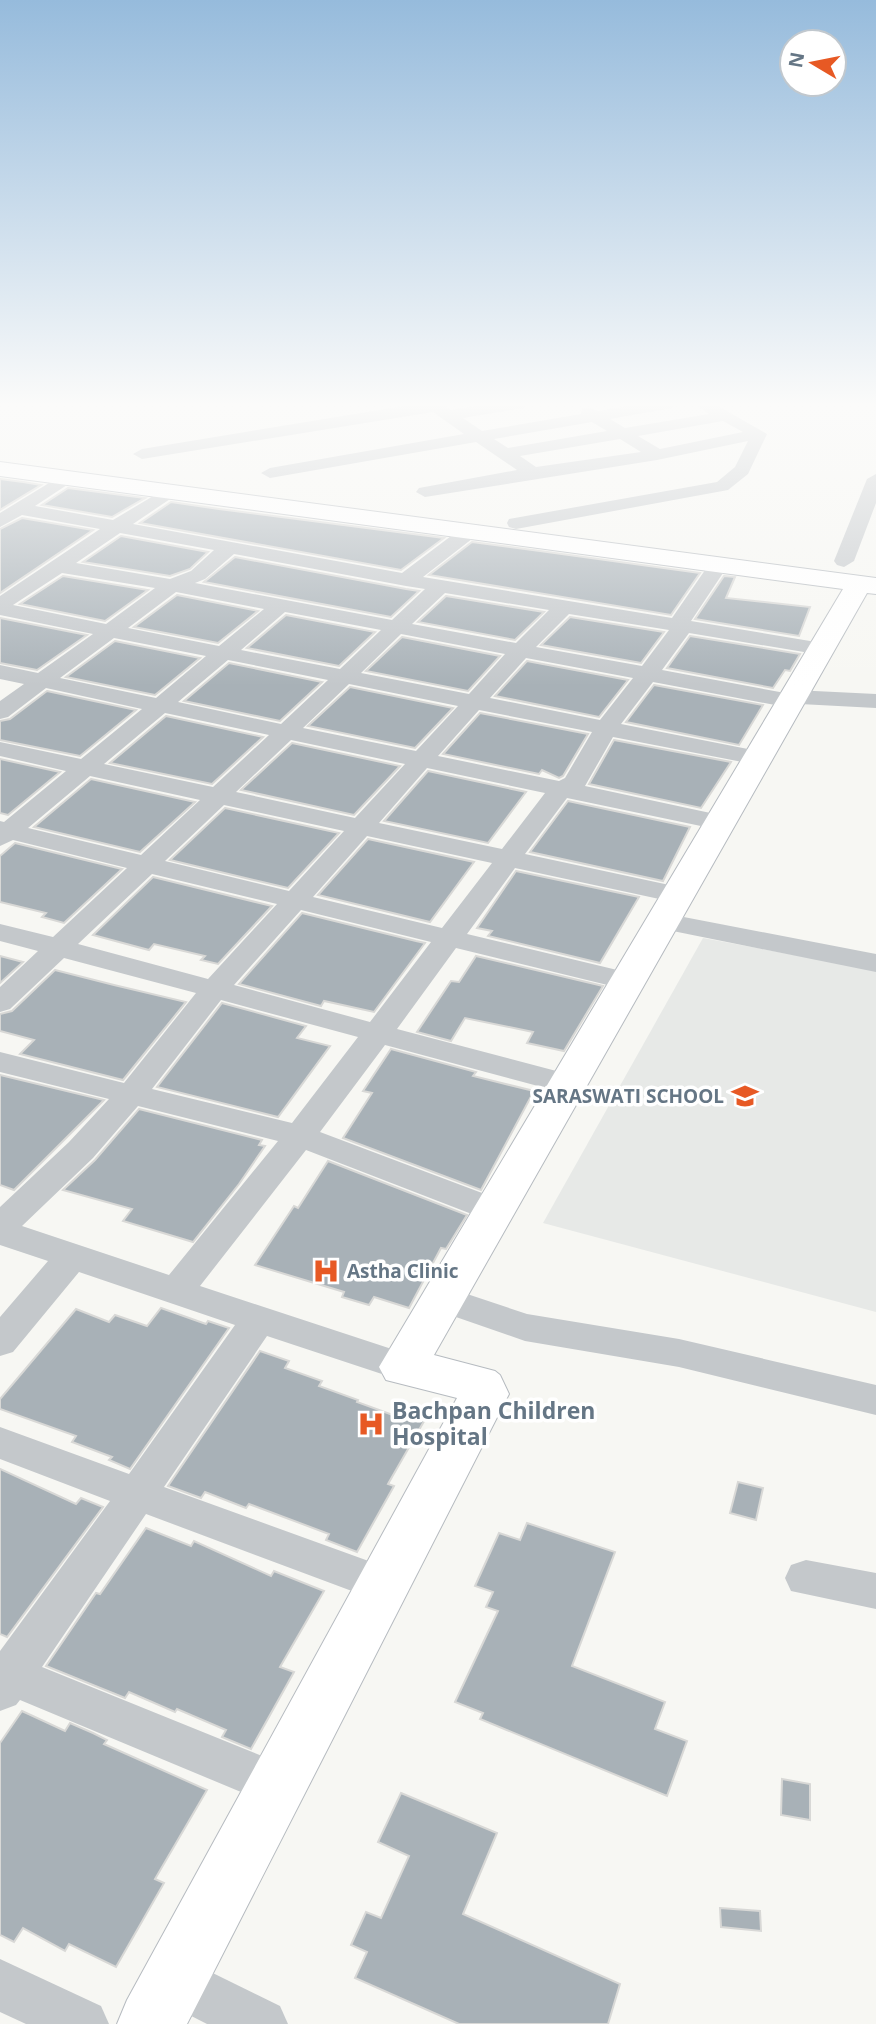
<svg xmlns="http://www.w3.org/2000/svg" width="876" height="2024" font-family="'Open Sans',sans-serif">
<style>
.built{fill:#e7e9e7}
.building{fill:#a8b1b7;stroke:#d8d8d6;stroke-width:2}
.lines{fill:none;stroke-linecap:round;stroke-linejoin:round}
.secondary-casing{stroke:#b6bbc0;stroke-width:2}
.street{fill:#c4c8cb;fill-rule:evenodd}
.secondary{fill:#fff;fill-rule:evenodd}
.labels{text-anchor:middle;stroke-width:7;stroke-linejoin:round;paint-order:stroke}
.poi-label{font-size:19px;font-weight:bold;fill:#657685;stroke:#fff;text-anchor:end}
.near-poi-label{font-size:23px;font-weight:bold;fill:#657685;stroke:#fff;text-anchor:start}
</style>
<rect width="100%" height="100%" fill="#f7f7f3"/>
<!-- built -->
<polygon class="built" points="703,938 876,970 876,1312 543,1223"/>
<!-- building -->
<g class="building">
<polygon points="0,479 23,482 41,485 0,510"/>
<polygon points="68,488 145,498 112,517 42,505"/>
<polygon points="171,502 219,509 444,538 401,570 140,523"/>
<polygon points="22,518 93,530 0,593 0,529"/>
<polygon points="121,536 208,552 190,569 170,576 83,562"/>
<polygon points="472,542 540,551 700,573 671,615 429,575"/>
<polygon points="235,557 406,589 419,591 391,617 204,582"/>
<polygon points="63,576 148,590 105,621 20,604"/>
<polygon points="724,576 735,577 726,598 810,607 799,636 695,619"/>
<polygon points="177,595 258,611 218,643 134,627"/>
<polygon points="446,596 544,612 515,640 418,622"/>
<polygon points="286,615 375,632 339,666 247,648"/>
<polygon points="570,617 664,632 641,663 541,645"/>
<polygon points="0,618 87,635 37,670 0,663"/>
<polygon points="690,636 800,654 790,671 785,670 773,688 667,668"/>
<polygon points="402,637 500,656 468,691 366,671"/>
<polygon points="115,641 200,658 155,695 66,677"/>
<polygon points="527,661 628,680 599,717 495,696"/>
<polygon points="229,663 322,682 280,721 184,701"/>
<polygon points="654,685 763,705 739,745 626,722"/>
<polygon points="350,687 453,708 415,748 308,726"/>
<polygon points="47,691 136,710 80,756 0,740 0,721 10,719"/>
<polygon points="480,713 588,734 563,776 559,778 542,770 539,774 443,754"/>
<polygon points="166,716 263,737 212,784 110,763"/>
<polygon points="614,740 731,762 701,808 589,784"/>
<polygon points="292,743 400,766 354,815 241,790"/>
<polygon points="0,759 60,772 8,815 0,813"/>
<polygon points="428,771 526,792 488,843 384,821"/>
<polygon points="91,779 195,802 140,852 34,827"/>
<polygon points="568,801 690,827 663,881 530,852"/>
<polygon points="225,808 339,833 288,888 170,860"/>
<polygon points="368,839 474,862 430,922 318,895"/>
<polygon points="15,843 122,869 64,923 42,917 46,913 0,902 0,856"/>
<polygon points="516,871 639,897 600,963 488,936 492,931 477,928"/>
<polygon points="153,877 272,906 218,964 201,960 205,956 154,944 149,950 93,935"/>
<polygon points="302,913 416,941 425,943 374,1012 324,1001 321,1006 239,984"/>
<polygon points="0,956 23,962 0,983"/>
<polygon points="476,956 603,986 564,1051 527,1043 533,1032 465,1018 451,1041 417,1032 451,981 459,982"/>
<polygon points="55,970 114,985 186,1002 123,1080 20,1054 34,1040 0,1031 0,1014 12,1011"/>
<polygon points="222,1003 306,1026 297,1038 330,1046 278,1117 157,1087"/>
<polygon points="391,1049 476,1072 473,1076 534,1091 481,1190 343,1138 372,1093 363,1091"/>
<polygon points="0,1075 104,1100 14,1190 0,1185"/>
<polygon points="139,1109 262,1140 259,1145 265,1146 239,1184 193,1242 123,1221 132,1209 63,1190 95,1160"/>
<polygon points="328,1161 467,1215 446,1249 441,1248 409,1308 374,1297 369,1305 342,1297 344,1292 255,1265 294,1206 298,1208"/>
<polygon points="161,1308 206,1324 208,1321 229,1328 130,1469 109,1460 112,1457 72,1442 76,1436 0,1409 0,1399 76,1309 109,1322 115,1315 147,1326"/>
<polygon points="260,1351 289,1361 285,1368 322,1381 319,1386 358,1400 357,1402 401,1418 407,1409 427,1416 388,1484 394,1486 357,1552 326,1540 329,1534 249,1504 246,1508 205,1492 201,1498 168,1486"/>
<polygon points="0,1469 76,1504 81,1498 103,1507 7,1637 0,1634"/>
<polygon points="738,1482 763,1488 756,1520 730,1513"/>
<polygon points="527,1523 615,1552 572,1666 665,1702 655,1729 687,1741 667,1796 480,1719 483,1713 455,1702 498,1611 486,1607 493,1592 475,1586 499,1533 520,1540"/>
<polygon points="146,1528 191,1546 194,1541 271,1576 274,1571 324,1591 280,1667 294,1672 251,1749 222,1737 226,1730 177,1709 175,1712 129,1692 125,1698 46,1666 96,1593 100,1594"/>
<polygon points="22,1711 65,1731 70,1723 93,1733 107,1740 104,1744 207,1790 155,1879 164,1883 116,1967 69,1944 65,1951 23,1928 14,1942 0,1935 0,1743"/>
<polygon points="782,1779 810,1784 810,1820 781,1815"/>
<polygon points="401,1793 497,1833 463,1914 620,1984 608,2024 459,2024 355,1978 367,1952 351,1945 366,1912 381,1918 409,1856 378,1842"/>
<polygon points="720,1908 760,1911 761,1931 721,1927"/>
</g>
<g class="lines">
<defs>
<polygon id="secondary" points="0,462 876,578 876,594 867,593 434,1355 495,1371 500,1375 509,1394 187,2024 117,2024 127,2000 457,1398 386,1380 379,1367 843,589 0,476"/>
</defs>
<!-- secondary casing -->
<use href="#secondary" class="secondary-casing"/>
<!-- street -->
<g class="street">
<path d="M422,403H440L451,410L494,403H532L524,408L463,418L482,431L581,414L582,409L588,407L598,411L645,403H680L672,408L610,419L625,428L709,414L693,403H713L767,434L748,474L728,490L516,529L509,527L507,523L509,519L717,482L735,467L748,441L657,460L425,497L416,492L419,488L517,470L476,442L270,478L261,473L270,468L464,434L433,412L142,459L133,454L142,449ZM723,421L743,432L660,449L638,436ZM592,422L607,431L508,448L494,439ZM620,439L641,452L536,467L520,456Z"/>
<path d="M67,472L76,477L73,481L35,506L113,520L170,486L179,491L176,495L133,524L402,573L463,527L470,525L480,531L477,535L423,577L672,618L712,560H726L729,564L691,621L822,643L830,644L833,649L830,654L822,655L689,633L662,670L785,693L794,690L876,694V708L800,704L791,708L653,682L621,724L758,751L767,753L770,758L767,763L758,765L613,737L585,786L729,817L733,822L729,827L720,830L567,798L525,854L688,889L692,895L688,901L678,903L515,868L467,934L638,975L643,981L638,987L628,990L456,948L397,1029L579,1077L584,1084L579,1091L568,1094L385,1045L320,1132L506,1202L511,1210L506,1218L494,1222L482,1218L306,1150L200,1286L416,1357L422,1367L416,1377L403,1381L267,1336L164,1487L399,1572L405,1585L399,1598L384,1603L146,1514L42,1667L294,1769L300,1785L294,1801L277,1807L20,1700L16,1705L0,1711V1651L110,1501L0,1459V1427L129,1474L235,1325L79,1272L13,1352L0,1356V1317L48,1261L0,1245V1207L69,1142L109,1099L0,1072V1052L124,1083L196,993L64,958L10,1009L0,1012V987L38,951L0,941V924L53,937L127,868L13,840L0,846V821L4,822L66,771L0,756V742L81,759L142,709L46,688L8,717L0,719V701L24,684L0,679V665L38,673L93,634L0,615V596L100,529L22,515L0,527V513ZM120,533L214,550L191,571L170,579L76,563ZM234,554L406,586L425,589L392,620L195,583L205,579ZM62,573L155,588L106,624L13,605ZM176,592L264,609L219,646L128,628ZM445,593L549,610L516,643L412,624ZM285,612L381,630L340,669L241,650ZM569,614L669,630L642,666L536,647ZM401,634L505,654L469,694L361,673ZM114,638L206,656L156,698L60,678ZM526,658L633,678L600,720L490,698ZM228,660L328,680L281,724L178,702ZM349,684L458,706L416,751L303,728ZM479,710L592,732L565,778L559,781L438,756ZM165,713L269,735L213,787L104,764ZM291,740L405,764L355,818L236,792ZM427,768L545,793L502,849L379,823ZM90,776L200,800L141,855L28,828ZM224,805L344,831L289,891L165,861ZM367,836L492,863L442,928L313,897ZM152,874L277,904L208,979L78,944ZM301,910L431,942L370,1022L234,985ZM221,1000L358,1037L292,1123L152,1089ZM138,1106L278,1141L169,1275L22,1226L93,1158Z"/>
<polygon points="876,474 876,503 854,561 844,567 837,565 834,561 867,479"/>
<polygon points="663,913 876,954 876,972 653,927 649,921 653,915"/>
<polygon points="443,1286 527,1314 679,1339 876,1385 876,1415 679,1367 525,1341 430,1308 425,1299 430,1290"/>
<polygon points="806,1560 876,1573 876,1609 791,1591 785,1578 791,1565"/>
<polygon points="174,1954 280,2006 288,2024 207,2024 156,1998 148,1980 156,1962"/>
<polygon points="0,1959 101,2006 109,2024 26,2024 0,2012"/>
</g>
<!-- secondary -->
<use href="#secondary" class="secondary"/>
</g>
<!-- sky -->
<linearGradient id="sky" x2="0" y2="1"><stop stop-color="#96bbdc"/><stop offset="0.59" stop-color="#fbfbfa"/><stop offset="1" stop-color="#fbfbfa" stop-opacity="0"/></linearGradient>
<rect width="876" height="686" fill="url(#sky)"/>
<!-- icons -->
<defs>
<symbol id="school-bare" viewBox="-9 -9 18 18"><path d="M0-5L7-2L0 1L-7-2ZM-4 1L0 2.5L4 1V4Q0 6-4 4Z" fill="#e75924" stroke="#fff" stroke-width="2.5" paint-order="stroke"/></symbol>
<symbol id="hospital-bare" viewBox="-9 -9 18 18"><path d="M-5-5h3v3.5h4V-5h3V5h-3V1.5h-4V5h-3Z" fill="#e75924" stroke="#fff" stroke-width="2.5" paint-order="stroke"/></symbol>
</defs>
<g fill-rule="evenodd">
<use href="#school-bare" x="726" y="1077" width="38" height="38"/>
<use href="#hospital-bare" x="307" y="1252" width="38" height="38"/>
<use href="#hospital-bare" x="352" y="1405" width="38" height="38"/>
</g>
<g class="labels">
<!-- poi labels -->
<g class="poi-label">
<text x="724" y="1103">SARASWATI SCHOOL</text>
<text x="347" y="1278" text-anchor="start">Astha Clinic</text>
</g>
<!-- near-poi labels -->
<g class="near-poi-label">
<text x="392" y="1419">Bachpan Children<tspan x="392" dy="26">Hospital</tspan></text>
</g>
</g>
<!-- north arrow -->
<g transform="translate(813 63) rotate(280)"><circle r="33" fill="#ffffff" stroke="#c1c8ce" stroke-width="2"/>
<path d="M0-5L12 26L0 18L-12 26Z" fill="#e75924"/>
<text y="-10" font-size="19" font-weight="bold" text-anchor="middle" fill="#657685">N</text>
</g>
</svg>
